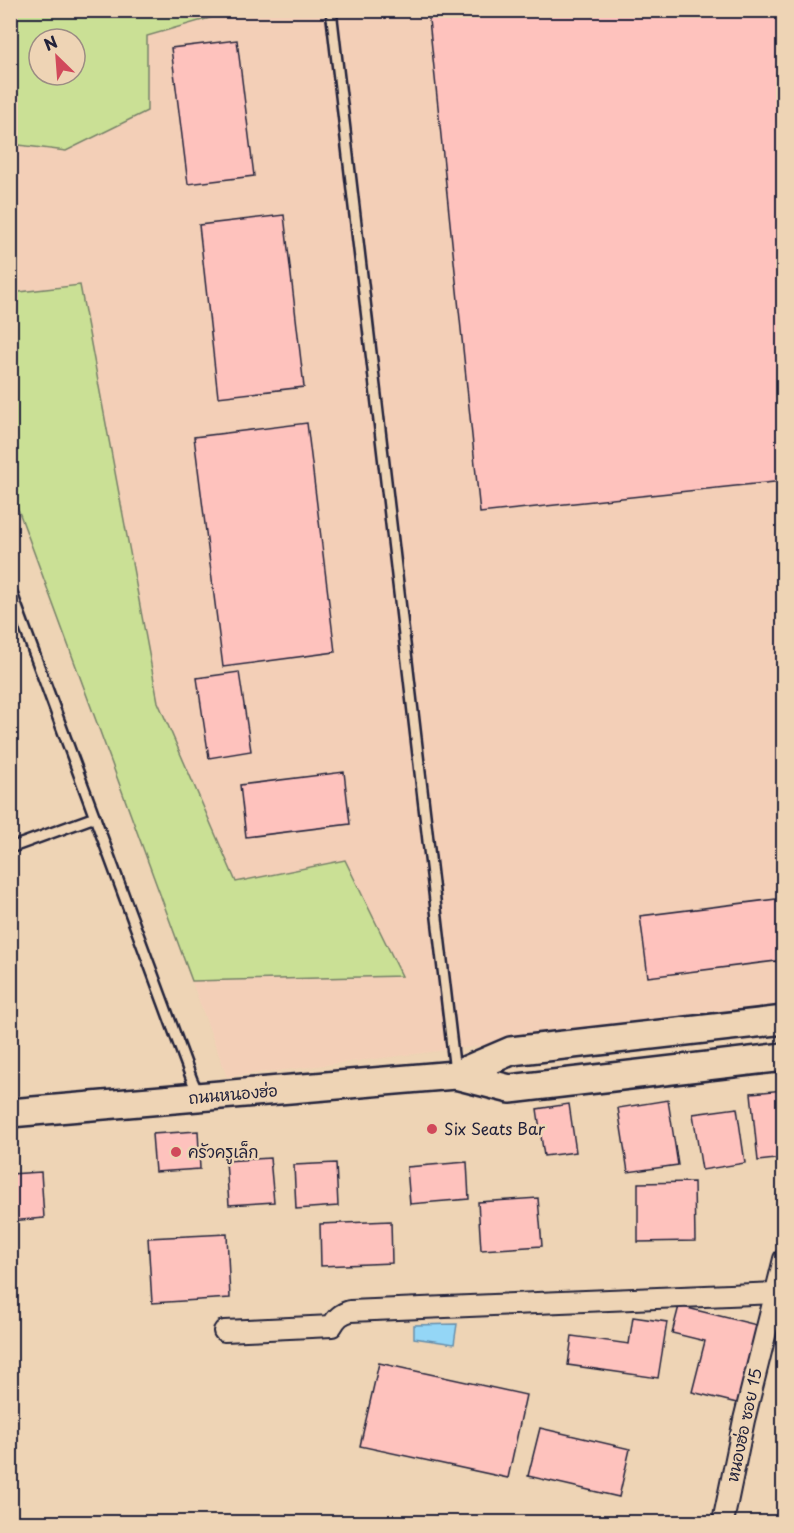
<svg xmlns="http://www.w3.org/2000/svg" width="794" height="1533" font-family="'Playpen Sans','Playpen Sans Thai',sans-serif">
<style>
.built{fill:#f3cfb7;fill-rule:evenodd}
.green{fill:#cae095;stroke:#768168;stroke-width:1.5;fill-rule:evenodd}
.water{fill:#94d6f6;stroke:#668eab;stroke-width:1.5}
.building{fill:#fec2bd;stroke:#22223b;stroke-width:1.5}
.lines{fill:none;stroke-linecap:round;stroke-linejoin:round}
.lane-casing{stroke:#22223b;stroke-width:14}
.street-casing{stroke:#22223b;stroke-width:24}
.secondary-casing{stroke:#22223b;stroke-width:32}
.lane{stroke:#eed4b5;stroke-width:9}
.street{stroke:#eed4b5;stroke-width:20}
.secondary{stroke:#eed4b5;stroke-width:27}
.poi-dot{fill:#d1495b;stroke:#eed4b5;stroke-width:2}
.labels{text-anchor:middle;stroke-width:5;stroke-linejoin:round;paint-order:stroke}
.street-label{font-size:16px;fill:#22223b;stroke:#eed4b5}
.poi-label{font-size:16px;fill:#22223b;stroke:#eed4b5;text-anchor:start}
</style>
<rect width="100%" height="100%" fill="#eed4b5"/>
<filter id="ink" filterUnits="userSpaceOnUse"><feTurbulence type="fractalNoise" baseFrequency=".0167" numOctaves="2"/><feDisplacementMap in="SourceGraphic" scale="12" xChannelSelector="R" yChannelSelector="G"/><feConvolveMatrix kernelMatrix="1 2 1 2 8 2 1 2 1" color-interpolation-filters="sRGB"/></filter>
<g filter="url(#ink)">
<!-- built -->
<path class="built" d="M11,11H783V1009L227,1077L11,490ZM39,39H75V75H39Z"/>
<!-- green -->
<g class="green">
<path d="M11,10H234V11L147,36V111L66,151L11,144ZM39,39H75V75H39Z"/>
<polygon points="80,285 158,702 236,882 345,860 402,976 192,981 11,490 11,293"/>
</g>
<!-- water -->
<polygon class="water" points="457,1324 454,1344 414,1338 414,1325"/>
<!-- building -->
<g class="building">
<polygon points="428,10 784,10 784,481 480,513"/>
<polygon points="237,40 254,176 188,184 171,48"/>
<polygon points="284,215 304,387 218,397 199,225"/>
<polygon points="307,423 335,652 223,667 194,437"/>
<polygon points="239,672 251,751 209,758 197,678"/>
<polygon points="344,772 350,824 246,837 240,785"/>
<polygon points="784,898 784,960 648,977 640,916"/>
<polygon points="784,1090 784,1158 758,1161 751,1093"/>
<polygon points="668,1100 678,1165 628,1172 618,1108"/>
<polygon points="569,1104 576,1152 544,1156 537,1109"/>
<polygon points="737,1108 745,1163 702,1170 693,1114"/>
<polygon points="198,1131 200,1169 155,1172 152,1134"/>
<polygon points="270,1158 274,1202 229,1205 226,1161"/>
<polygon points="467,1162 469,1199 410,1204 407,1167"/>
<polygon points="336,1163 338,1206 296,1209 294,1165"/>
<polygon points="41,1172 44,1218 10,1221 10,1174"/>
<polygon points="694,1182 695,1241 638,1242 638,1183"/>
<polygon points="538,1198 542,1246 481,1250 478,1202"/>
<polygon points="391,1221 392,1263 321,1266 320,1224"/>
<polygon points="227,1234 230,1298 152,1303 148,1238"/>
<polygon points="679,1306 761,1326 741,1404 692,1392 705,1341 672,1333"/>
<polygon points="633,1317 667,1322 658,1378 568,1365 572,1336 629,1344"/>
<polygon points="379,1363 526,1395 508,1478 360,1446"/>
<polygon points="540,1428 630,1449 619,1497 528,1476"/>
</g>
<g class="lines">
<defs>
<g id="lane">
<polyline points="331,10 455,1072"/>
<polyline points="10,588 192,1080 199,1095"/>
<polyline points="10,848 95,817"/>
</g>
<g id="street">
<path d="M224,1331L332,1326C337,1317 341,1314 350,1311L775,1293"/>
<polyline points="723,1522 744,1420 784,1259"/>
</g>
<g id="secondary">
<polyline points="455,1075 510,1089 784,1057"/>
<polyline points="10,1113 455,1075 511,1051 784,1020"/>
</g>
</defs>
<!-- lane casing -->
<use href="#lane" class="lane-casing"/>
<!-- street casing -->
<use href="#street" class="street-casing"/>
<!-- secondary casing -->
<use href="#secondary" class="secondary-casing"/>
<!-- lane -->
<use href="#lane" class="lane"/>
<!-- street -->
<use href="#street" class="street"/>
<!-- secondary -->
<use href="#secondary" class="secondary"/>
</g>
</g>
<!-- markers -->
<g class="poi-dot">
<circle cx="432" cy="1129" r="6"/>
<circle cx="176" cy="1152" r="6"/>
</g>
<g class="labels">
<!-- street labels -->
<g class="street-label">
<text transform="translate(233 1094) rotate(-5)" y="6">ถนนหนองฮ่อ</text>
<text transform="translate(744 1425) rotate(-78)" y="6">หนองฮ่อ ซอย 15</text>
</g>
<!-- poi labels -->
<g class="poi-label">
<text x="444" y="1135">Six Seats Bar</text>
<text x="188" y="1158">ครัวครูเล็ก</text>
</g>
</g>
<!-- margin -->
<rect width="794" height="1533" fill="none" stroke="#eed4b5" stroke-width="36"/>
<rect x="18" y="18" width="758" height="1497" fill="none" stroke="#22223b" stroke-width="2" filter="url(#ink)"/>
<!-- north arrow -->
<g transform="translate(57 57) rotate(335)"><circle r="28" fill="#eed4b5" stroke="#9c8d84" stroke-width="1.5"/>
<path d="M0-4.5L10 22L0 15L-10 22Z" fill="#d1495b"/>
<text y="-9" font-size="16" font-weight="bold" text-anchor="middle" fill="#22223b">N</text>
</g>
</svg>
